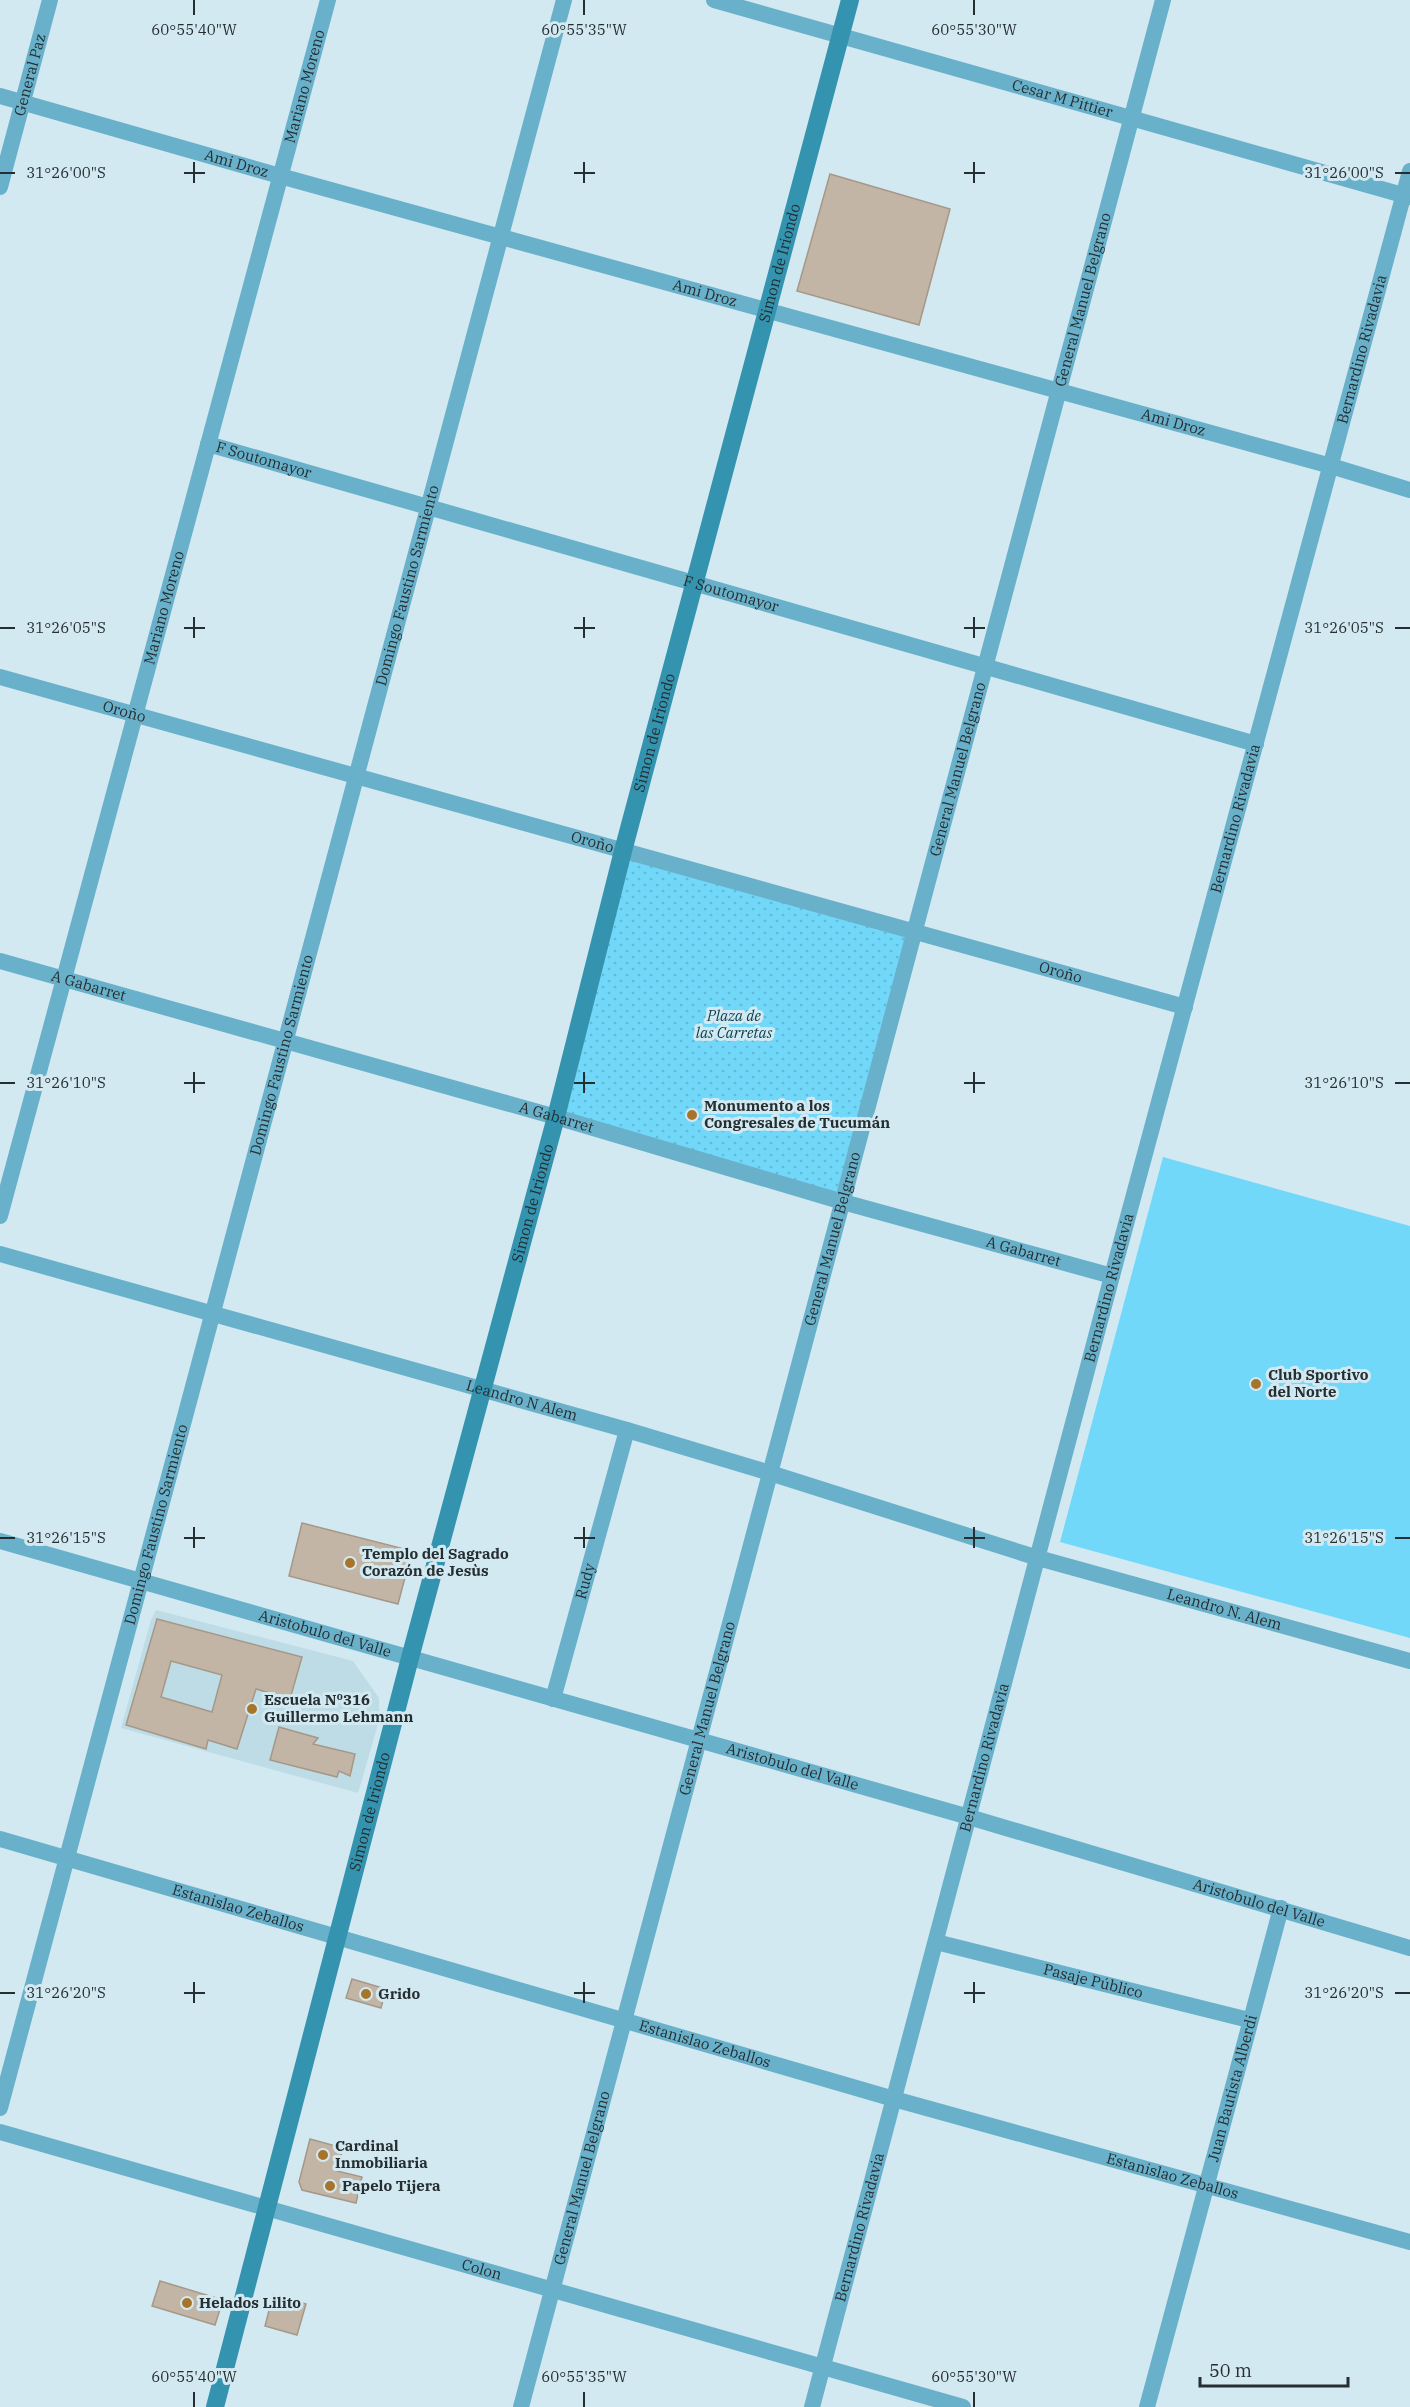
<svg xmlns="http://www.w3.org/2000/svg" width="1410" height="2407" font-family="'IBM Plex Serif',serif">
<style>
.built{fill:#bedce6}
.park{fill:url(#park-dots)}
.garden{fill:#72d8f9}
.building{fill:#c2b5a6;stroke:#a59889;stroke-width:1.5;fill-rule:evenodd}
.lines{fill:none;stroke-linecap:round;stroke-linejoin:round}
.street{stroke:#69b1ca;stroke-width:16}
.secondary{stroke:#3494b0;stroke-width:18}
.ticks{fill:none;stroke:#252e31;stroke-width:2}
.poi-dot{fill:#a7742c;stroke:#d3e9f1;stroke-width:2}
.labels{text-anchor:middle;stroke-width:6;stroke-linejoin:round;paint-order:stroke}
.street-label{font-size:15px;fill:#252e31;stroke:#d3e9f1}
.park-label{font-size:15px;font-style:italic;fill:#073f4e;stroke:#d3e9f1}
.poi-label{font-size:15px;font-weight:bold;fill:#252e31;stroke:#d3e9f1;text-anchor:start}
.ticks-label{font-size:15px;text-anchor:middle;fill:#252e31;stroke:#d3e9f1;stroke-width:6;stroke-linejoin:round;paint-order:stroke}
</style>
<defs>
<pattern id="park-dots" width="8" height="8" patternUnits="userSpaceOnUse" patternTransform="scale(1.5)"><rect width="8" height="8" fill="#72d8f9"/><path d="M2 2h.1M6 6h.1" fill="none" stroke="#63bad6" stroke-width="1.8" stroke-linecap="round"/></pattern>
</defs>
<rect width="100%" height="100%" fill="#d3e9f1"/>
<!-- built -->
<polygon class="built" points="156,1610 353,1661 379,1698 379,1721 358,1793 121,1728 151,1620"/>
<!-- park -->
<polygon class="park" points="623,851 915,931 843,1202 556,1117"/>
<!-- garden -->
<polygon class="garden" points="1163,1157 1410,1226 1410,1638 1060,1542"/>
<!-- building -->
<g class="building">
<polygon points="830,174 950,209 919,325 797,291"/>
<polygon points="302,1523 412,1551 398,1604 289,1576"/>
<path d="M157,1619L302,1657L290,1699L256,1689L237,1749L208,1740L206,1749L126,1725ZM171,1661L222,1675L212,1712L161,1697Z"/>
<polygon points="279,1727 318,1738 313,1744 355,1754 350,1776 339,1771 337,1777 270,1760"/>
<polygon points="352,1979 386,1989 381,2008 346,1998"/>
<polygon points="310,2139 343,2148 337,2171 362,2177 356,2203 302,2190 299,2182"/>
<polygon points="160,2281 223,2300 215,2325 152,2306"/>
<polygon points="273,2295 306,2304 297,2335 265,2326"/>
</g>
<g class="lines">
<!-- street -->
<g class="street">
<path id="s1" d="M714,0L1410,197"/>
<path id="s2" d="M0,96L280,176L1331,466L1410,490"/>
<path id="s3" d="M0,187L50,0"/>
<path id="s4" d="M208,444L1256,744"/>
<path id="s5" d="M0,677L1185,1007"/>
<path id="s6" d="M0,961L556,1117L843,1202L1112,1276"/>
<path id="s7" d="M0,1216L328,0"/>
<path id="s8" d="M0,1254L627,1430L770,1473L1038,1558L1410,1661"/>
<path id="s9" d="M0,1541L969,1817L1410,1948"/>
<path id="s10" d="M553,1699L627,1430"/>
<path id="s11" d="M0,1839L894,2099L1410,2242"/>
<path id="s12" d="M936,1942L1249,2020"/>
<path id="s13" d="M0,2108L564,0"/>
<path id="s14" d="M0,2132L963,2407"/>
<path id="s15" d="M521,2407L1163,0"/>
<path id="s16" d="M812,2407L1112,1276L1410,171"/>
<path id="s17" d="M1147,2407L1281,1908"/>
</g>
<!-- secondary -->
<path class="secondary" id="s18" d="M215,2407L410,1658L556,1117L623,851L850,0"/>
</g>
<!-- ticks -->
<path class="ticks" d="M194,0V15M584,0V15M974,0V15M194,162V183M584,162V183M974,162V183M0,173H15M184,173H205M574,173H595M964,173H985M1395,173H1410M194,617V638M584,617V638M974,617V638M0,628H15M184,628H205M574,628H595M964,628H985M1395,628H1410M194,1072V1093M584,1072V1093M974,1072V1093M0,1083H15M184,1083H205M574,1083H595M964,1083H985M1395,1083H1410M194,1527V1548M584,1527V1548M974,1527V1548M0,1538H15M184,1538H205M574,1538H595M964,1538H985M1395,1538H1410M194,1982V2003M584,1982V2003M974,1982V2003M0,1993H15M184,1993H205M574,1993H595M964,1993H985M1395,1993H1410M194,2392V2407M584,2392V2407M974,2392V2407"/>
<!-- markers -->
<g class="poi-dot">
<circle cx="692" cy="1115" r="6"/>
<circle cx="1256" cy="1384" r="6"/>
<circle cx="350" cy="1563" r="6"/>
<circle cx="252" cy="1709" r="6"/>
<circle cx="366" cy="1994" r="6"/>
<circle cx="323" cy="2155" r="6"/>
<circle cx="330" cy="2186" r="6"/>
<circle cx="187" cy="2303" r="6"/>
</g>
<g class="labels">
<!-- street labels -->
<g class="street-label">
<text dy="5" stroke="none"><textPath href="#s3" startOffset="116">General Paz</textPath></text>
<text dy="5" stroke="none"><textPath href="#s7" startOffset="1170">Mariano Moreno</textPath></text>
<text dy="5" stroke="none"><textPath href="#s1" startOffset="362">Cesar M Pittier</textPath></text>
<text dy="5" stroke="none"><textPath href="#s2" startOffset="246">Ami Droz</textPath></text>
<text dy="5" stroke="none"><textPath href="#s18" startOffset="2217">Simon de Iriondo</textPath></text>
<text dy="5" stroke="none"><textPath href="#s2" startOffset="732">Ami Droz</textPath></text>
<text dy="5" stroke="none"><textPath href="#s15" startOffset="2181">General Manuel Belgrano</textPath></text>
<text dy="5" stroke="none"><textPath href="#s16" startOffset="2130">Bernardino Rivadavia</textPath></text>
<text dy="5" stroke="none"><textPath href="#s2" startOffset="1218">Ami Droz</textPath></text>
<text dy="5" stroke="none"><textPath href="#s4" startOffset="58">F Soutomayor</textPath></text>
<text dy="5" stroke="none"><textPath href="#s13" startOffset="1576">Domingo Faustino Sarmiento</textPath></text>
<text dy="5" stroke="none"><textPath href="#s4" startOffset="544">F Soutomayor</textPath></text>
<text dy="5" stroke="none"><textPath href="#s7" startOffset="630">Mariano Moreno</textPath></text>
<text dy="5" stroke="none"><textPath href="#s5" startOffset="129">Oroño</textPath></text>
<text dy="5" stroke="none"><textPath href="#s18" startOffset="1731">Simon de Iriondo</textPath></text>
<text dy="5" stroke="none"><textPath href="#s15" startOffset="1695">General Manuel Belgrano</textPath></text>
<text dy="5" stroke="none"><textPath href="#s16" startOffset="1644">Bernardino Rivadavia</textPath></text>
<text dy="5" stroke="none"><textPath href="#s5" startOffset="615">Oroño</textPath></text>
<text dy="5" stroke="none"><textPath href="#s5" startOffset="1101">Oroño</textPath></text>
<text dy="5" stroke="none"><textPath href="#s6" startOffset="92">A Gabarret</textPath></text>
<text dy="5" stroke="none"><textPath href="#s13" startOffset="1090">Domingo Faustino Sarmiento</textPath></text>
<text dy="5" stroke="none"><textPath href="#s6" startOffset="578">A Gabarret</textPath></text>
<text dy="5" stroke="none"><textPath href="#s18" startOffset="1245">Simon de Iriondo</textPath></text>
<text dy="5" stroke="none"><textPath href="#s15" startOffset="1209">General Manuel Belgrano</textPath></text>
<text dy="5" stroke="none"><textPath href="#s6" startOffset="1064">A Gabarret</textPath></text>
<text dy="5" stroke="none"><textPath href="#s16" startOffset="1158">Bernardino Rivadavia</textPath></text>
<text dy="5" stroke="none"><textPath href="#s8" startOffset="542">Leandro N Alem</textPath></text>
<text dy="5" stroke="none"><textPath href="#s13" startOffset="604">Domingo Faustino Sarmiento</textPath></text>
<text dy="5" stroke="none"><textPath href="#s10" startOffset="122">Rudy</textPath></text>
<text dy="5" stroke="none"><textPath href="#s8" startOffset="1275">Leandro N. Alem</textPath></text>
<text dy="5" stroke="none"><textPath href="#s9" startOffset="338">Aristobulo del Valle</textPath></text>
<text dy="5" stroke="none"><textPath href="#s15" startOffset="723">General Manuel Belgrano</textPath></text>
<text dy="5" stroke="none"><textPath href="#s16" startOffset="672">Bernardino Rivadavia</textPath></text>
<text dy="5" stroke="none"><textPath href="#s9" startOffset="824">Aristobulo del Valle</textPath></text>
<text dy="5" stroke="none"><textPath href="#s18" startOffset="615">Simon de Iriondo</textPath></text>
<text dy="5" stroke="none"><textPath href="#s9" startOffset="1310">Aristobulo del Valle</textPath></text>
<text dy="5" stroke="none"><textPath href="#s11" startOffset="248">Estanislao Zeballos</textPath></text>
<text dy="5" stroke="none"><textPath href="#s12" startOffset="162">Pasaje Público</textPath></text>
<text dy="5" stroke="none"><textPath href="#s11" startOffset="734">Estanislao Zeballos</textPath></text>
<text dy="5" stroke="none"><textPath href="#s17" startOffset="330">Juan Bautista Alberdi</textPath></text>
<text dy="5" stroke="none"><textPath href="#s15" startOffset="237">General Manuel Belgrano</textPath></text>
<text dy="5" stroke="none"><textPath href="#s11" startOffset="1220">Estanislao Zeballos</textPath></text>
<text dy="5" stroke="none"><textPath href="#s16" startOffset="186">Bernardino Rivadavia</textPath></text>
<text dy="5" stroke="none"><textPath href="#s14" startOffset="501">Colon</textPath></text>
</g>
<!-- park labels -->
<g class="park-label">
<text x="734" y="1021">Plaza de<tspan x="734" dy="17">las Carretas</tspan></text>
</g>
<!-- poi labels -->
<g class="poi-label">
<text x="704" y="1111">Monumento a los<tspan x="704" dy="17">Congresales de Tucumán</tspan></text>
<text x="1268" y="1380">Club Sportivo<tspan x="1268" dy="17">del Norte</tspan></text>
<text x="362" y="1559">Templo del Sagrado<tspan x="362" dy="17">Corazón de Jesùs</tspan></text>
<text x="264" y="1705">Escuela Nº316<tspan x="264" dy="17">Guillermo Lehmann</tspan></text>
<text x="378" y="1999">Grido</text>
<text x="335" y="2151">Cardinal<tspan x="335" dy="17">Inmobiliaria</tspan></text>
<text x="342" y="2191">Papelo Tijera</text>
<text x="199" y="2308">Helados Lilito</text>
</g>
</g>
<g class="ticks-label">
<text x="194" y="35">60°55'40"W</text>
<text x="584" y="35">60°55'35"W</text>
<text x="974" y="35">60°55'30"W</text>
<text x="66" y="178">31°26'00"S</text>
<text x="1344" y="178">31°26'00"S</text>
<text x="66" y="633">31°26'05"S</text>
<text x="1344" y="633">31°26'05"S</text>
<text x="66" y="1088">31°26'10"S</text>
<text x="1344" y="1088">31°26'10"S</text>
<text x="66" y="1543">31°26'15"S</text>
<text x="1344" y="1543">31°26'15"S</text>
<text x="66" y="1998">31°26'20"S</text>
<text x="1344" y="1998">31°26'20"S</text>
<text x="194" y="2382">60°55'40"W</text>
<text x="584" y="2382">60°55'35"W</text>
<text x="974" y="2382">60°55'30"W</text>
</g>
<!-- scale -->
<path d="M1200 2377v9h148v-9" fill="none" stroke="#252e31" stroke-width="3"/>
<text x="1209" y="2377" font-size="18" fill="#252e31" stroke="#d3e9f1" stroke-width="4.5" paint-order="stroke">50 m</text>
</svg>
